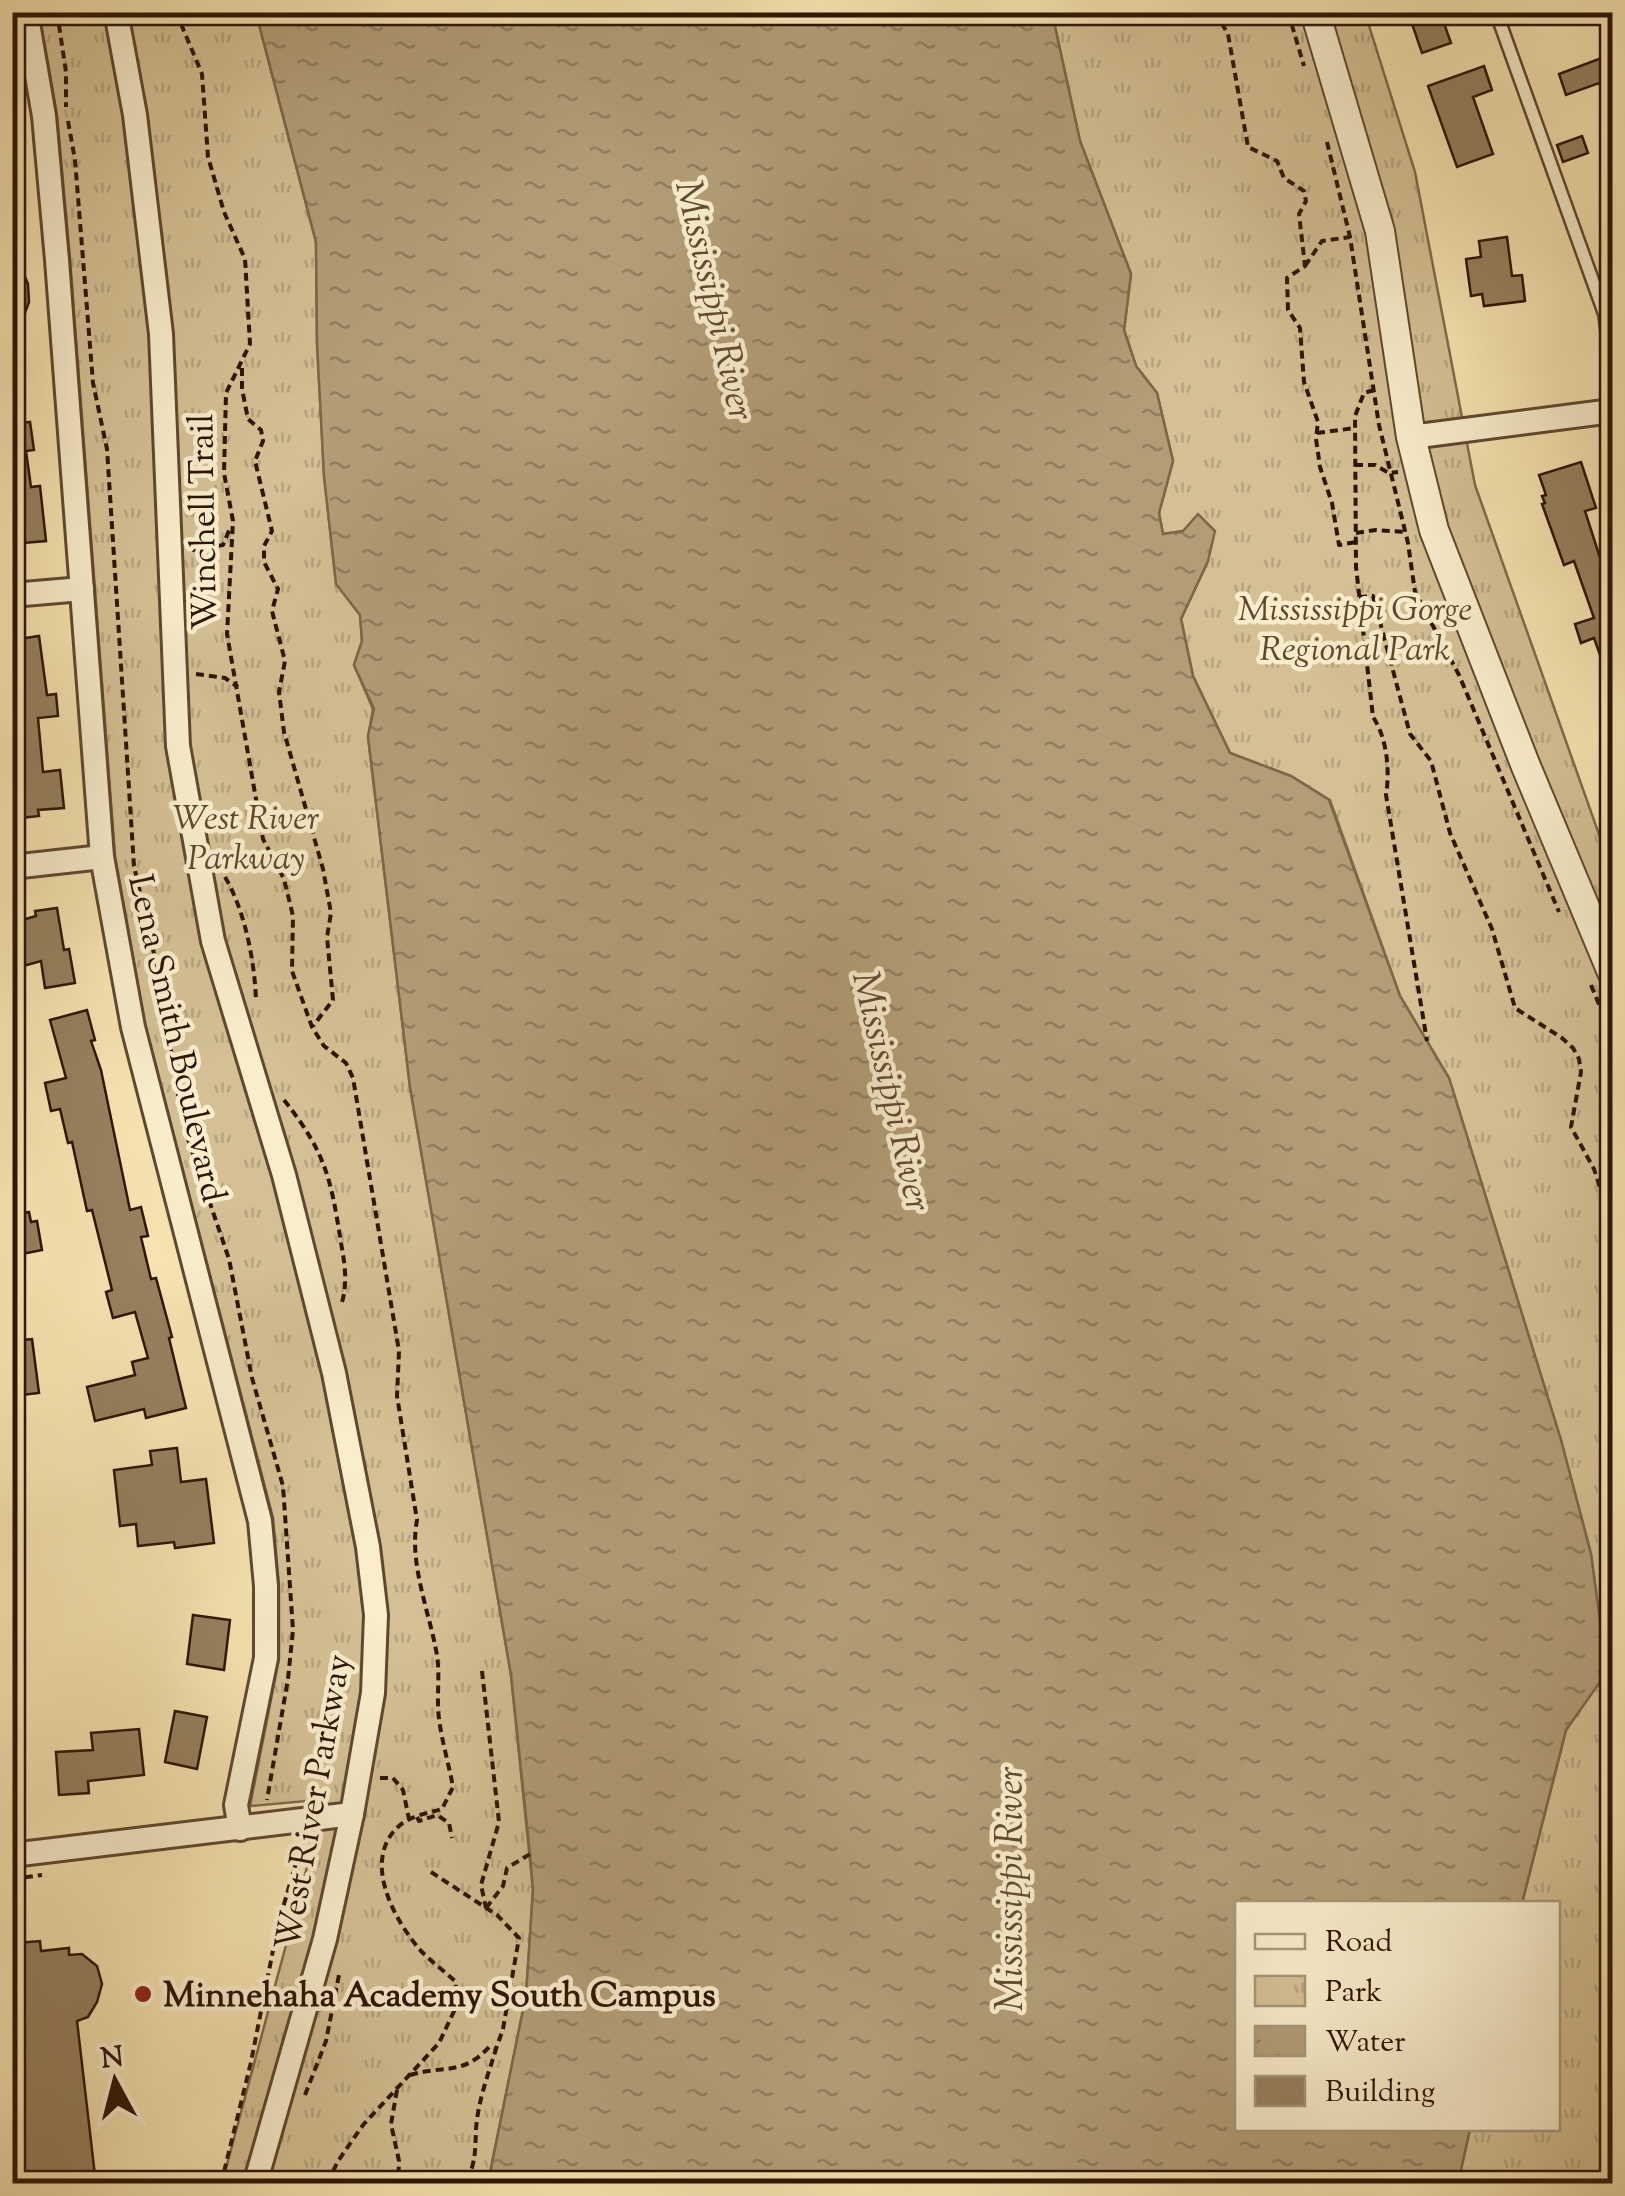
<svg xmlns="http://www.w3.org/2000/svg" width="1625" height="2196" font-family="'Sorts Mill Goudy',serif">
<style>
.park{fill:url(#park-tufts);stroke:#806a4c;stroke-width:2.5}
.water{fill:url(#water-ripples);stroke:#7d6749;stroke-width:2.5}
.building{fill:#96805e;stroke:#2d1505;stroke-width:2.5}
.lines{fill:none;stroke-linecap:round;stroke-linejoin:round}
.service-casing{stroke:#5f4830;stroke-width:16}
.minor-casing{stroke:#5f4830;stroke-width:28}
.tertiary-casing{stroke:#5f4830;stroke-width:32}
.path{stroke:#2d1505;stroke-width:4;stroke-dasharray:8 5;stroke-linecap:butt}
.service{stroke:#f9edcc;stroke-width:11}
.minor{stroke:#f9edcc;stroke-width:22}
.tertiary{stroke:#f9edcc;stroke-width:28}
.poi-dot{fill:#8f2418;stroke:#f9edcc;stroke-width:4}
.labels{text-anchor:middle;stroke-width:9;stroke-linejoin:round;paint-order:stroke}
.street-label{font-size:35px;fill:#2d1505;stroke:#f9edcc}
.park-label{font-size:35px;font-style:italic;fill:#5f4830;stroke:#f9edcc}
.poi-label{font-size:35px;font-weight:bold;fill:#2d1505;stroke:#f9edcc;text-anchor:start}
.water-label{font-size:38px;font-style:italic;fill:#624b33;stroke:#f9edcc}
</style>
<defs>
<pattern id="park-tufts" width="24" height="20" patternUnits="userSpaceOnUse" patternTransform="scale(2.5)"><rect width="24" height="20" fill="#d4c094"/><path d="M3 7l-1-3M5 7V3M7 7l1-3M15 17l-1-3M17 17v-4M19 17l1-3" fill="none" stroke="#b6a47e"/></pattern>
<pattern id="water-ripples" width="26" height="14" patternUnits="userSpaceOnUse" patternTransform="scale(2.5)"><rect width="26" height="14" fill="#b29d77"/><path d="M2 4q2-2 4 0t4 0M15 11q2-2 4 0t4 0" fill="none" stroke="#917f60"/></pattern>
</defs>
<rect width="100%" height="100%" fill="#f6e3b1"/>
<filter id="stains"><feTurbulence type="fractalNoise" baseFrequency=".002" numOctaves="4"/><feColorMatrix values="0 0 0 0 .2 0 0 0 0 .09 0 0 0 0 .02 0 0 0 .5 -.17"/></filter>
<radialGradient id="worn" r=".72"><stop offset=".6" stop-color="#630" stop-opacity="0"/><stop offset="1" stop-color="#630" stop-opacity=".3"/></radialGradient>
<!-- park -->
<g class="park">
<polygon points="39,13 256,13 316,242 317,343 324,476 336,583 360,615 362,641 354,665 373,709 368,737 410,1087 511,1675 533,1890 526,1995 488,2183 222,2183 311,1852 306,1801 250,1806 279,1659 279,1586 273,1518 145,1025 115,856 70,259 57,115"/>
<polygon points="1052,13 1365,13 1415,172 1475,485 1612,871 1612,2183 1458,2183 1470,2129 1558,2128 1558,1904 1522,1903 1566,1730 1606,1672 1591,1554 1561,1440 1449,1078 1400,996 1330,800 1291,776 1230,753 1193,676 1181,619 1208,561 1183,531 1163,534 1159,513 1173,461 1157,393 1136,366 1124,330 1131,274 1080,141"/>
</g>
<!-- water -->
<polygon class="water" points="256,13 1052,13 1080,141 1131,274 1124,330 1136,366 1157,393 1173,461 1159,513 1163,534 1183,531 1198,514 1215,531 1208,561 1181,619 1193,676 1230,753 1291,776 1329,800 1400,996 1449,1078 1561,1440 1591,1554 1607,1672 1566,1730 1522,1903 1238,1904 1238,2128 1470,2129 1458,2183 488,2183 526,1995 533,1890 530,1854 511,1675 410,1087 368,736 374,709 354,665 362,641 360,615 336,584 324,476 317,343 316,242"/>
<!-- building -->
<g class="building">
<polygon points="1408,12 1440,12 1451,43 1422,53"/>
<polygon points="1612,54 1612,113 1599,83 1566,95 1559,74"/>
<polygon points="1484,66 1492,90 1473,97 1493,154 1457,167 1428,86"/>
<polygon points="1582,136 1588,153 1563,162 1557,145"/>
<polygon points="1507,237 1512,276 1522,275 1525,301 1484,306 1482,294 1471,296 1466,259 1481,257 1479,241"/>
<polygon points="12,246 28,284 29,302 14,342"/>
<polygon points="30,422 34,450 26,451 31,487 40,486 46,541 12,544 12,424"/>
<polygon points="1581,462 1596,508 1585,511 1612,595 1612,682 1610,683 1594,638 1581,643 1575,624 1594,618 1574,561 1564,565 1542,504 1545,503 1542,496 1546,495 1539,475"/>
<polygon points="39,636 47,695 56,694 58,716 38,718 43,772 60,770 64,808 38,810 39,816 12,819 12,775 19,774 16,731 12,731 12,640"/>
<polygon points="57,908 64,950 69,949 75,983 45,988 41,961 12,969 12,923 36,916 35,911"/>
<polygon points="87,1010 95,1040 91,1041 101,1070 130,1210 141,1207 148,1236 141,1237 151,1279 156,1278 172,1337 169,1338 186,1408 146,1418 144,1409 95,1421 87,1387 135,1375 132,1362 148,1358 135,1312 113,1318 106,1292 112,1290 92,1210 87,1211 72,1142 68,1143 60,1109 51,1111 45,1083 66,1078 50,1020"/>
<polygon points="29,1212 31,1222 37,1221 42,1250 12,1256 12,1215"/>
<polygon points="32,1339 39,1393 12,1396 12,1341"/>
<polygon points="177,1448 181,1482 206,1479 214,1543 175,1548 174,1542 138,1546 136,1524 120,1526 114,1470 152,1465 150,1451"/>
<polygon points="193,1615 230,1620 224,1670 187,1664"/>
<polygon points="175,1711 207,1717 197,1769 165,1762"/>
<polygon points="139,1729 144,1775 88,1781 89,1793 59,1795 56,1752 93,1750 91,1733"/>
<polygon points="40,1941 41,1951 69,1948 69,1955 82,1954 97,1966 102,1984 97,2002 88,2017 77,2021 96,2184 12,2184 12,1953 18,1953 17,1943"/>
</g>
<g class="lines">
<defs>
<polyline id="service" points="1496,12 1605,315 1612,376"/>
<g id="minor">
<polyline points="26,12 44,116 57,260 102,857 133,1027 260,1521 266,1586 266,1658 236,1805 240,1829"/>
<polyline points="116,12 135,115 161,334 178,746 213,941 284,1175 334,1373 368,1547 376,1615 373,1693 352,1814 325,1939 255,2184"/>
<polyline points="1411,437 1612,411"/>
<polyline points="12,595 82,589"/>
<polyline points="12,867 102,857"/>
<polyline points="12,1855 352,1814"/>
</g>
<polyline id="tertiary" points="1315,12 1380,231 1411,437 1434,530 1525,764 1612,972"/>
</defs>
<!-- service casing -->
<use href="#service" class="service-casing"/>
<!-- minor casing -->
<use href="#minor" class="minor-casing"/>
<!-- tertiary casing -->
<use href="#tertiary" class="tertiary-casing"/>
<!-- path -->
<g class="path">
<polyline points="57,12 66,72 66,107"/>
<path d="M176,12L202,74L208,157L224,212L245,259L250,344L226,393L224,473L233,521L227,634L263,839L284,879L293,916L292,971L312,1027L324,1046L346,1063L353,1078L399,1351L397,1396L417,1520C409,1563 428,1608 436,1650C441,1673 436,1696 439,1719C442,1742 449,1765 453,1787L442,1809C428,1813 410,1816 399,1826C361,1860 394,1920 421,1951C432,1962 445,1972 456,1982V2007L439,2043L363,2125L338,2161L327,2184"/>
<polyline points="1215,12 1228,34 1248,147 1277,161 1284,178 1304,191 1306,201 1299,214 1305,266 1287,278 1288,310 1300,328 1304,382 1318,422 1316,439 1320,467 1332,503 1339,545 1356,542"/>
<polyline points="1288,12 1304,66"/>
<polyline points="68,121 75,160 93,383 107,449 134,866 158,971 183,1124 229,1259 252,1378 283,1486 293,1630 288,1679 267,1800"/>
<polyline points="1327,142 1350,237 1379,425 1408,543 1415,592 1459,675 1559,912"/>
<polyline points="1305,266 1322,241 1350,237"/>
<polyline points="242,368 242,389 248,419 261,430 263,441 255,461 272,531 264,546 264,562 278,589 272,611 285,661 279,692 284,732 323,869 331,913 327,937 333,1000 313,1026"/>
<path d="M1374,390L1364,393L1355,416L1356,567L1373,717C1387,738 1390,770 1386,795L1427,1041"/>
<polyline points="1317,433 1355,428"/>
<polyline points="1355,465 1375,465 1389,473 1398,472"/>
<polyline points="1356,533 1376,530 1405,532"/>
<polyline points="192,550 223,545 230,528"/>
<polyline points="1359,597 1373,596 1410,734 1431,761 1450,833 1492,929 1515,1008 1562,1038 1573,1048 1579,1059 1581,1072 1571,1127 1594,1169 1612,1225"/>
<polyline points="196,674 225,678 238,687"/>
<path d="M225,877C245,911 255,962 256,1002"/>
<polyline points="1591,985 1612,1036"/>
<path d="M284,1100C326,1153 331,1179 341,1243C345,1264 348,1286 341,1305"/>
<polyline points="482,1671 499,1822 481,1885 486,1908"/>
<polyline points="380,1778 393,1778 403,1790 409,1819"/>
<polyline points="417,1817 419,1821 437,1815 449,1823 452,1838"/>
<polyline points="431,1872 497,1915 519,1938 503,2029 496,2049"/>
<polyline points="12,1879 42,1875"/>
<polyline points="486,1908 503,1886 507,1868 530,1854"/>
<path d="M410,2075C443,2065 463,2076 489,2047L496,2049C488,2075 478,2101 476,2129C475,2153 476,2160 466,2184"/>
<polyline points="397,2090 391,2124 399,2161 398,2184"/>
<polyline points="305,2095 326,2041 339,1975"/>
<polyline points="221,2184 251,2062 278,1925 300,1849"/>
</g>
<!-- service -->
<use href="#service" class="service"/>
<!-- minor -->
<use href="#minor" class="minor"/>
<!-- tertiary -->
<use href="#tertiary" class="tertiary"/>
</g>
<!-- markers -->
<circle class="poi-dot" cx="143" cy="1994" r="10"/>
<g class="labels">
<!-- street labels -->
<g class="street-label">
<text transform="translate(202 522) rotate(-91)" y="12">Winchell Trail</text>
<text transform="translate(178 1038) rotate(77)" y="12">Lena Smith Boulevard</text>
<text transform="translate(312 1802) rotate(-80)" y="12">West River Parkway</text>
</g>
<!-- park labels -->
<g class="park-label">
<text x="1355" y="620">Mississippi Gorge<tspan x="1355" dy="40">Regional Park</tspan></text>
<text x="246" y="829">West River<tspan x="246" dy="40">Parkway</tspan></text>
</g>
<!-- poi labels -->
<g class="poi-label">
<text x="163" y="2006">Minnehaha Academy South Campus</text>
</g>
<!-- water labels -->
<g class="water-label">
<text transform="translate(716 300) rotate(77)" y="13">Mississippi River</text>
<text transform="translate(893 1091) rotate(77)" y="13">Mississippi River</text>
<text transform="translate(1009 1889) rotate(-90)" y="13">Mississippi River</text>
</g>
</g>
<!-- margin -->
<rect width="1625" height="2196" fill="none" stroke="#f6e3b1" stroke-width="50"/>
<rect x="15" y="15" width="1595" height="2166" fill="none" stroke="#2d1505" stroke-width="5"/>
<rect x="25" y="25" width="1575" height="2146" fill="none" stroke="#2d1505" stroke-width="2.5"/>
<!-- legend -->
<rect x="1235" y="1901" width="325" height="230" fill="#f9edcc" stroke="#a7977c" stroke-width="2.5"/>
<rect x="1255" y="1934" width="50" height="15" fill="#f9edcc" stroke="#a7977c" stroke-width="2.5"/>
<text x="1325" y="1951" font-size="30" fill="#2d1505">Road</text>
<rect x="1255" y="1976" width="50" height="30" fill="url(#park-tufts)" stroke="#a7977c" stroke-width="2.5"/>
<text x="1325" y="2001" font-size="30" fill="#2d1505">Park</text>
<rect x="1255" y="2026" width="50" height="30" fill="url(#water-ripples)" stroke="#a7977c" stroke-width="2.5"/>
<text x="1325" y="2051" font-size="30" fill="#2d1505">Water</text>
<rect x="1255" y="2076" width="50" height="30" fill="#96805e" stroke="#a7977c" stroke-width="2.5"/>
<text x="1325" y="2101" font-size="30" fill="#2d1505">Building</text>
<!-- north arrow -->
<g transform="translate(115 2081) rotate(353)" stroke="#f9edcc" stroke-width="8" paint-order="stroke">
<path d="M0-8L18 38L0 25L-18 38Z" fill="#2d1505"/>
<text y="-15" font-size="28" font-weight="bold" text-anchor="middle" fill="#2d1505">N</text>
</g>
<rect width="100%" height="100%" filter="url(#stains)"/>
<rect width="100%" height="100%" fill="url(#worn)"/>
</svg>
